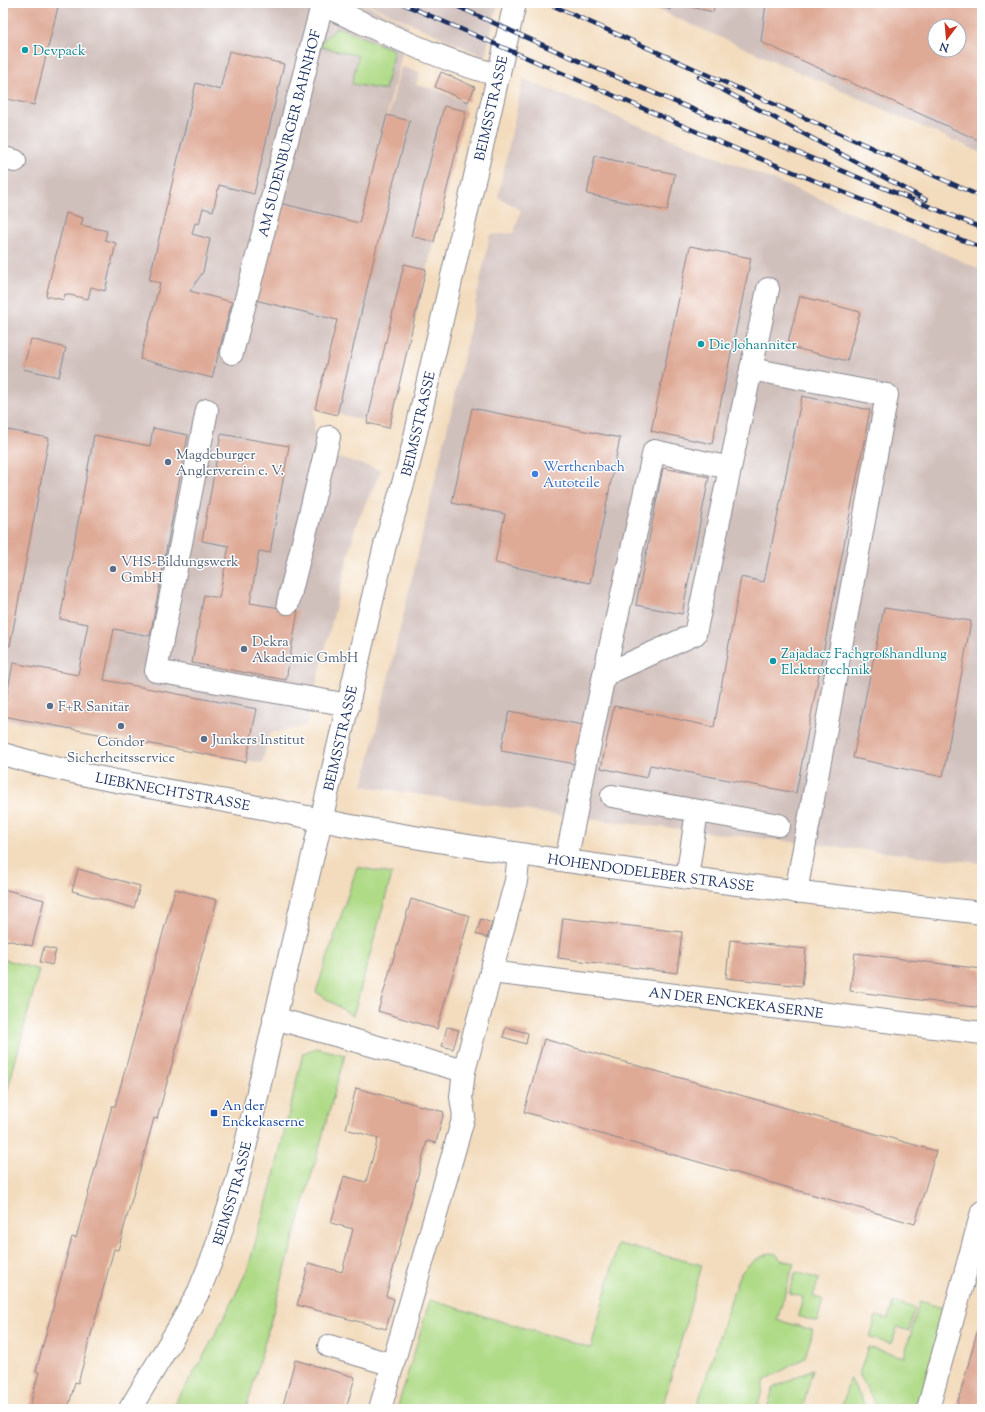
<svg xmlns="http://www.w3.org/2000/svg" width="985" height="1412" font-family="'Sorts Mill Goudy',serif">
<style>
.industrial{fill:#d0c0bc;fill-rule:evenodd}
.green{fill:#afda86;stroke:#658472}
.building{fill:#dea995;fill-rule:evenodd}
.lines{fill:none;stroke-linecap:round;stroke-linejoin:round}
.minor-casing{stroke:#87868e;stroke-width:24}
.minor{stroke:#fff;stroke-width:22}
.rail-casing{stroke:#1b2f5e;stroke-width:4.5}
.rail{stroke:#fff;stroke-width:3;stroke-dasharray:9;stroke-linecap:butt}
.culture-dot{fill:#0f9aa8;stroke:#fff;stroke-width:1.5}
.service-dot{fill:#5c6f8a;stroke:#fff;stroke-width:1.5}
.shop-dot{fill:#3f7fe0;stroke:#fff;stroke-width:1.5}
.transit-dot{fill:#1a4fb4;stroke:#fff;stroke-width:1.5}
.labels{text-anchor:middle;stroke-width:3;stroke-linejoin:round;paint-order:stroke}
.culture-label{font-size:14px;fill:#0d838f;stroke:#fff;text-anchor:start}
.street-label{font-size:14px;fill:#1b2f5e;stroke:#fff}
.service-label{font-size:14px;fill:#4e5e75;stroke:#fff;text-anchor:start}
.shop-label{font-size:14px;fill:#366cbe;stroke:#fff;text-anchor:start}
.transit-label{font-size:14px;fill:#164399;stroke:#fff;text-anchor:start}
</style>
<rect width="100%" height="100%" fill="#fff"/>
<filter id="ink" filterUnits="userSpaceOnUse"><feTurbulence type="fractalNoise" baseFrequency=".025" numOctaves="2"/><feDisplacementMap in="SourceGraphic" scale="8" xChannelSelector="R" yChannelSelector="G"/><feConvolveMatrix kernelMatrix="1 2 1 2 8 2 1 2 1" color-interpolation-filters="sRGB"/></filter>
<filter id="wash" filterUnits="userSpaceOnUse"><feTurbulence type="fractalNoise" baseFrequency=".012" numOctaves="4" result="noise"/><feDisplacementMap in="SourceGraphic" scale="16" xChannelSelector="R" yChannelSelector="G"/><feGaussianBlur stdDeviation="0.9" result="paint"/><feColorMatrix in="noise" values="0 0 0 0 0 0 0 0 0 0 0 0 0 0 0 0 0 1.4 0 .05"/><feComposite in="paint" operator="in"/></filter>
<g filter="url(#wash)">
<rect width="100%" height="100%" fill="#f3dcbd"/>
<!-- industrial -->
<g class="industrial">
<polygon points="3,3 362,3 409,25 314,411 315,451 381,470 356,525 306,726 270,733 262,763 3,719"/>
<polygon points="366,3 498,3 485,57"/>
<path d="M643,3H982V153ZM935,26H959V50H935Z"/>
<polygon points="401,67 420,72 416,85 437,90 464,102 465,110 390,427 315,408"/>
<polygon points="523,79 809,194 982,270 982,863 562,816 363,786 459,378 490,235 514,233 521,210 498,197"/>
</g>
<!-- green -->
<g class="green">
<polygon points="338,27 394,50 385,90 352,84 358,56 317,46"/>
<polygon points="357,867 392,874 353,1016 316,992"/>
<polygon points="3,959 39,970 3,1108"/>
<polygon points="316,1048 345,1055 246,1409 171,1409 201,1361 232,1302 248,1268 273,1180 303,1053"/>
<polygon points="618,1244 702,1265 662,1409 397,1409 430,1300 591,1348"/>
<path d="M770,1253L776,1254L781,1260L794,1263L777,1320L813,1330L805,1358L765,1380L757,1409H696L738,1278C746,1264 756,1259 770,1253Z"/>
<polygon points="796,1272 819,1279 813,1296 823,1300 817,1322 798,1316 803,1297 789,1293"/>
<polygon points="920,1301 946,1309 917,1409 878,1409 859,1374 868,1347 904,1357"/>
<polygon points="893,1302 915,1308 909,1331 897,1327 892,1344 870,1338 876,1316 888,1319"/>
<polygon points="813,1369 802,1409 767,1409 773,1388"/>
<polygon points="850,1378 867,1409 841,1409"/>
</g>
<g id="blocks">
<!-- building -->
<g class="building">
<polygon points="3,3 59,3 34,105 3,98"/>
<polygon points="652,3 672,3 670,10"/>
<polygon points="688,3 715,3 713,12 687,6"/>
<path d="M766,3H982V140H978L761,42ZM935,26H959V50H935Z"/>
<polygon points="229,51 284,64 254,194 219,185 213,211 203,208 199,224 195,223 192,234 210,239 203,272 190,291 232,302 212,378 140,359 160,283 149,280 196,83 220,90"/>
<polygon points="441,72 475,87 468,102 435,87"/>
<polygon points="444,106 466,111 434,242 411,236"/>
<polygon points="387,115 410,121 381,229 337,415 315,409 337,320 255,300 280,203 359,223"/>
<polygon points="595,156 675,174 667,211 587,194"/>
<polygon points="66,213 83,218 81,225 107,231 105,240 116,243 105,291 91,287 88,299 65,294 64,300 46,296"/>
<polygon points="690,246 751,258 712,444 651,431"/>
<polygon points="404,264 426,269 389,428 367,423"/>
<polygon points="800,296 860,312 847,361 787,346"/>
<polygon points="31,339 66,348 59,377 23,369"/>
<polygon points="802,396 870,410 796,793 650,765 647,778 601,768 614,706 714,727 741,577 764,582"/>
<polygon points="472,408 620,438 590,583 495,563 505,514 452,503"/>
<polygon points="153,428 188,435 150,636 114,629 104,680 257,709 246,762 3,716 13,663 78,675 88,624 60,619 94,435 150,446"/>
<polygon points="3,429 49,438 10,646 3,644"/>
<polygon points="221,434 289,446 270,553 259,551 250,603 298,611 286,680 192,663 204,595 219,598 229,546 202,541"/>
<polygon points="663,468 709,477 682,614 636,605"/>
<polygon points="884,608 971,621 943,777 853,758"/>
<polygon points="509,711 583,725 576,764 501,751"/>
<polygon points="78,869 140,886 134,908 72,891"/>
<polygon points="3,889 44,900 32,946 3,939"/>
<polygon points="175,889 217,900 157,1119 154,1118 118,1250 114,1249 78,1383 75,1382 68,1409 29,1409 39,1372 36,1371 72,1237 76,1238 112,1106 115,1106"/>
<polygon points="411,899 470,916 437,1029 378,1011"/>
<polygon points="563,918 682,932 677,973 558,958"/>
<polygon points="481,919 492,923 487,938 476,934"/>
<polygon points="730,940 806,949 802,986 726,978"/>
<polygon points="44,947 56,950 52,965 40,962"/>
<polygon points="855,953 982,969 982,1008 850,991"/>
<polygon points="447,1027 459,1030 453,1049 442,1046"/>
<polygon points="506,1027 528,1033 526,1044 503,1037"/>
<polygon points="544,1039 936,1151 915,1224 524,1112"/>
<polygon points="356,1088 444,1112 436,1143 427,1141 386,1296 394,1299 386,1329 297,1305 309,1263 342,1272 353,1229 331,1223 344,1176 366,1182 378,1138 346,1129"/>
<polygon points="982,1314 982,1409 956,1409"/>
<polygon points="295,1360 355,1377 346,1409 282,1409"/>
</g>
</g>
</g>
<g filter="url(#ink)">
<use href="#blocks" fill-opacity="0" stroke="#87868e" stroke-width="1"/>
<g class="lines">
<defs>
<g id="minor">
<polyline points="3,158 15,161"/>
<path id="s1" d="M232,353L322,5C378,29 440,61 499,75"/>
<polyline points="751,369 887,395 796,892"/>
<polyline points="207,410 156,671 349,705"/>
<polyline points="288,603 329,437"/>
<polyline points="604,675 695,634 768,289"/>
<path id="s2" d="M3,754C86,779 172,790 257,807C296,814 335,824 374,830C576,866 779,890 982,913"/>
<polyline points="612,796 779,825"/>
<polyline points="566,861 604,675 654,451 730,468"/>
<polyline points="687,878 697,811"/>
<path id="s3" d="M491,972L982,1033"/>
<polyline points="274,1018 464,1071"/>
<polyline points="329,1346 393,1365"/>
<path id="s4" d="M130,1409L181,1324L199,1291L214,1254L238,1178L385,545L409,463L515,3"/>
<polyline points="380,1409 464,1116 461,1097 464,1071 516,881 519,854"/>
<polyline points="928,1409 982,1212"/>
</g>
</defs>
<!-- minor casing -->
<use href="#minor" class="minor-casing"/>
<!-- minor -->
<use href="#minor" class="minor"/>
<defs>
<g id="rail">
<polyline points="401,3 741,151 982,248"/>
<path d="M450,3C625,84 804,155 982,228"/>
<polyline points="547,3 982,197"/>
<polyline points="699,77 926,200"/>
</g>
</defs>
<!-- rail casing -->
<use href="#rail" class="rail-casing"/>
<!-- rail -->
<use href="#rail" class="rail"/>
</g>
</g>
<!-- markers -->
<g class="culture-dot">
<circle cx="25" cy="50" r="4"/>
<circle cx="701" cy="344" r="4"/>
<circle cx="773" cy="661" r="4"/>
</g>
<g class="service-dot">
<circle cx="168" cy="462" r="4"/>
<circle cx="113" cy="569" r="4"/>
<circle cx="244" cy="649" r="4"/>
<circle cx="50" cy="706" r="4"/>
<circle cx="121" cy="726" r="4"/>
<circle cx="204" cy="739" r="4"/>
</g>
<circle class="shop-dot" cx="535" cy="474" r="4"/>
<rect class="transit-dot" x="210" y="1109" width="8" height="8" rx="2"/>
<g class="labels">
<!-- culture labels -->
<g class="culture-label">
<text x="33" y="55">Devpack</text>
<text x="709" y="349">Die Johanniter</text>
<text x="781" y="658">Zajadacz Fachgroßhandlung<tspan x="781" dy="16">Elektrotechnik</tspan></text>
</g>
<!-- street labels -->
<g class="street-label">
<text dy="5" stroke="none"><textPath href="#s4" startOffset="1356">BEIMSSTRASSE</textPath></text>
<text dy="5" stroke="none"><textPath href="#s1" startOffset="227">AM SUDENBURGER BAHNHOF</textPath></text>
<text dy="5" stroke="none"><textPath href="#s4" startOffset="1032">BEIMSSTRASSE</textPath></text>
<text dy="5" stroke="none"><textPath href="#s4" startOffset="708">BEIMSSTRASSE</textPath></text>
<text dy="5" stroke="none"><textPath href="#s2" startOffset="174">LIEBKNECHTSTRASSE</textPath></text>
<text dy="5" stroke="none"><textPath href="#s2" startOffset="659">HOHENDODELEBER STRASSE</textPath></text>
<text dy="5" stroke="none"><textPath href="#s3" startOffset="247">AN DER ENCKEKASERNE</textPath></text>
<text dy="5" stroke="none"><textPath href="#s4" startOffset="240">BEIMSSTRASSE</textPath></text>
</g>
<!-- service labels -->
<g class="service-label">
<text x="176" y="459">Magdeburger<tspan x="176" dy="16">Anglerverein e. V.</tspan></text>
<text x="121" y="566">VHS-Bildungswerk<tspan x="121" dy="16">GmbH</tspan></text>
<text x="252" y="646">Dekra<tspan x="252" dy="16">Akademie GmbH</tspan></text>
<text x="58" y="711">F+R Sanitär</text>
<text x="212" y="744">Junkers Institut</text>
<text x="121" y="746" text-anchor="middle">Condor<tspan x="121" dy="16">Sicherheitsservice</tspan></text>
</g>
<!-- shop labels -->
<g class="shop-label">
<text x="543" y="471">Werthenbach<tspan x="543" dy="16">Autoteile</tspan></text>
</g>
<!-- transit labels -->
<g class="transit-label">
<text x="222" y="1110">An der<tspan x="222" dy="16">Enckekaserne</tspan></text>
</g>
</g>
<!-- margin -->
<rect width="985" height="1412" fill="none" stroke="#fff" stroke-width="16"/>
<!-- north arrow -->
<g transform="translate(947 38) rotate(196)"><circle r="19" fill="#ffffff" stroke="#a4acbf"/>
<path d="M0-3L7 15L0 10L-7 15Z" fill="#c8321e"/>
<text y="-6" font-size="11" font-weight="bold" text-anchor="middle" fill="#1b2f5e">N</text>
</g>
</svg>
